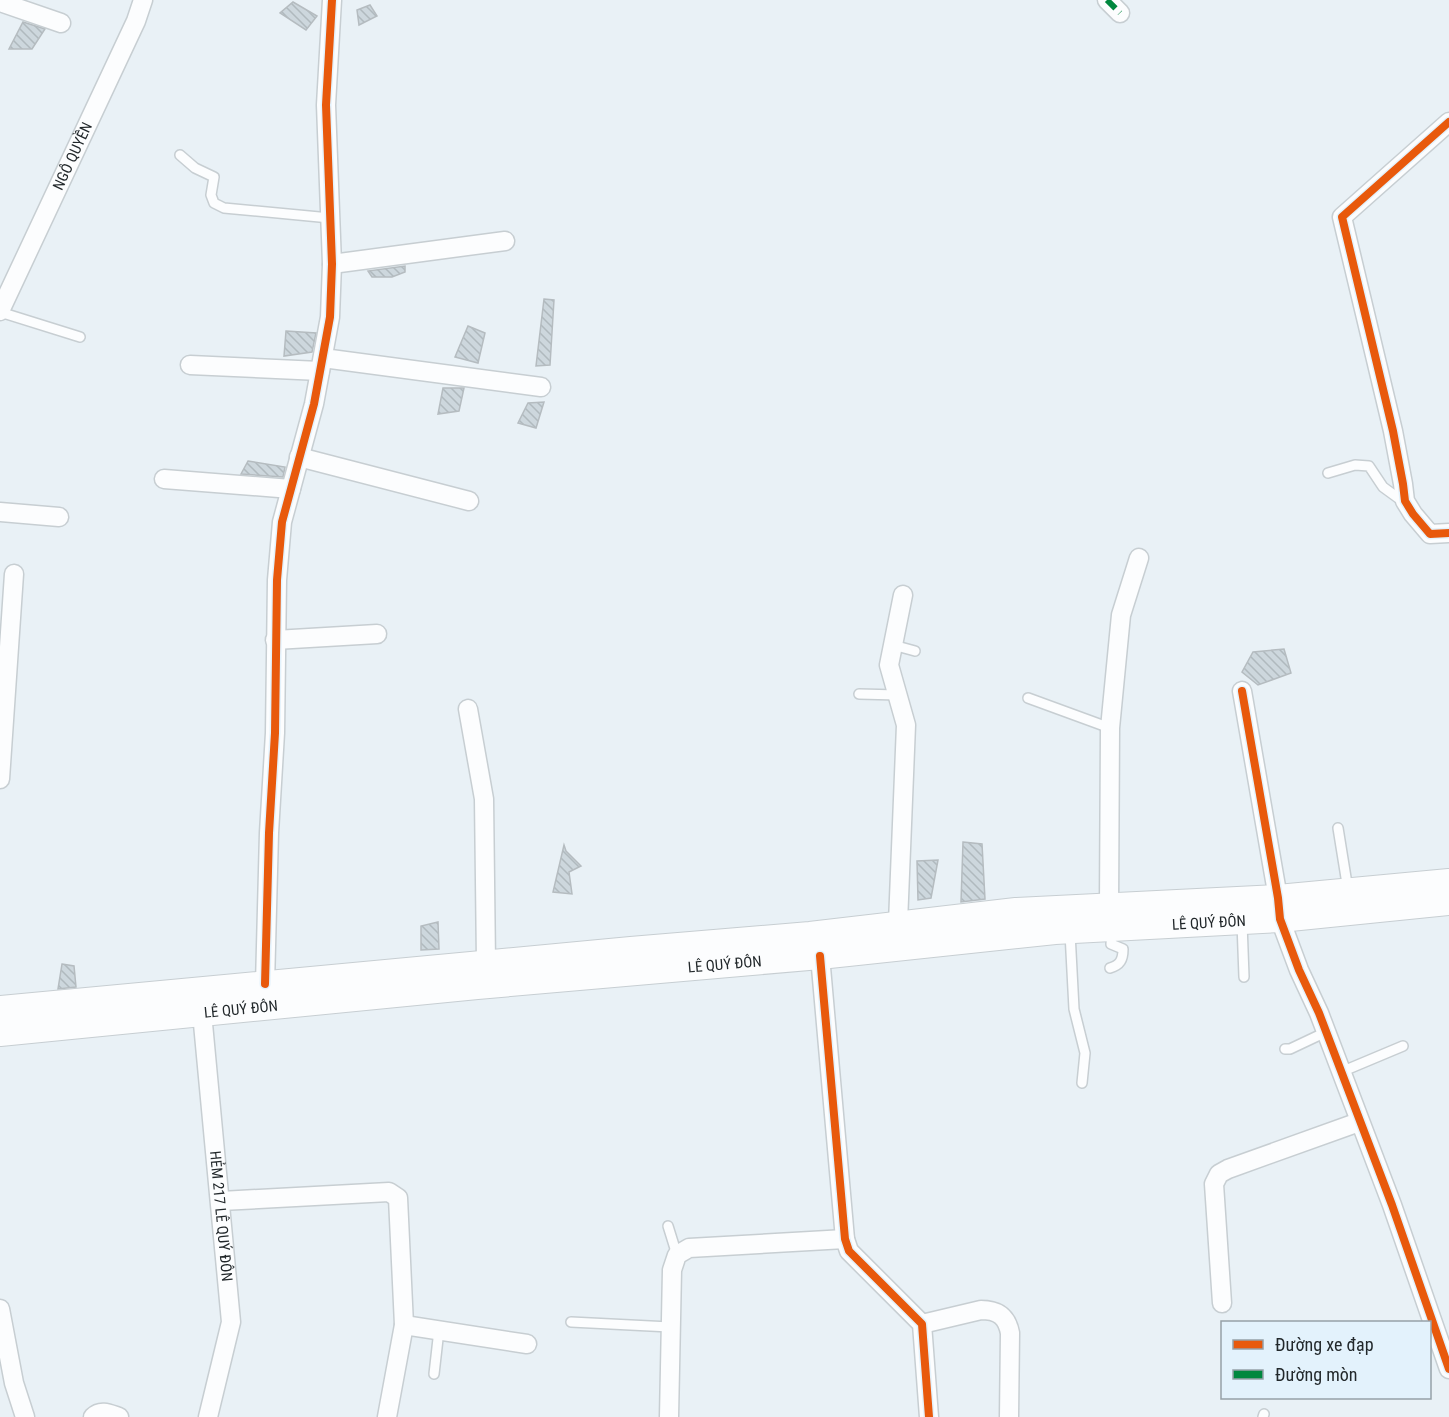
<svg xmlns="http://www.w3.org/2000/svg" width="1449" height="1417" font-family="'Roboto Condensed',sans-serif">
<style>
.building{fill:url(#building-back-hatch);stroke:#b5bcc0;stroke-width:1.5}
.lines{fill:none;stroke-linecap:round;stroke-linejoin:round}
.lane-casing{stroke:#c7ced2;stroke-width:12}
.street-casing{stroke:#c7ced2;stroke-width:21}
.secondary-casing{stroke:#c7ced2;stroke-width:28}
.lane{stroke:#fcfdfe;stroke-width:9}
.street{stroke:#fcfdfe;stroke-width:18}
.secondary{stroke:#fcfdfe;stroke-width:26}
.quiet{stroke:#00873e;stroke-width:6;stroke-dasharray:12 6;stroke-linecap:butt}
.cycleway-casing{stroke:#e3f2fc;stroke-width:11}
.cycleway{stroke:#e8590c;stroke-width:8}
.labels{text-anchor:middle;stroke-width:4.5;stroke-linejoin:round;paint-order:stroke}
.street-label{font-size:15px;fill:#22282b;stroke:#e3f2fc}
</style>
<defs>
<pattern id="building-back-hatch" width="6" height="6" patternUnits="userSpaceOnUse" patternTransform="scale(1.5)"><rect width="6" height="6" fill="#cdd7dd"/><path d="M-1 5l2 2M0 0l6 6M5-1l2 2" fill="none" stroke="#b0b9be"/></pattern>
</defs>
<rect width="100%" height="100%" fill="#e9f1f6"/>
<!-- building -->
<g class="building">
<polygon points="293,2 317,16 306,30 280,13"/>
<polygon points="370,5 377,16 359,25 357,10"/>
<polygon points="23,22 45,29 32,49 9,49"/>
<polygon points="405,266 405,272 392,277 372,277 368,271"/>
<polygon points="544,299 554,300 550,365 536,366"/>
<polygon points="468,326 485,333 478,363 455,357"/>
<polygon points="286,331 316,333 312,352 284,356"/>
<polygon points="443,388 464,388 459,411 438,414"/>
<polygon points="544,402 536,428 518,423 528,403"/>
<polygon points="248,461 285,467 283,477 241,474"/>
<polygon points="1284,649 1291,673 1258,685 1242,672 1253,652"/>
<polygon points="963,842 982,844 985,899 961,902"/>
<polygon points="564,845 566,851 581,866 569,872 572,894 553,892"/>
<polygon points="938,860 931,898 918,900 917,861"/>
<polygon points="438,922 439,949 421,950 421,926"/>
<polygon points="62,964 74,966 76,987 58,989"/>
</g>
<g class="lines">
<defs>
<g id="lane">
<polyline points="180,155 195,168 214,177 211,195 214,203 224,208 330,218"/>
<polyline points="0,312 80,337"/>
<polyline points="1328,473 1355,465 1369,466 1383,487 1405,503"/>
<polyline points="893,645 915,651"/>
<polyline points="859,694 898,695"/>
<polyline points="1028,698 1110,728"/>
<polyline points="1338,828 1348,890"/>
<polyline points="1242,923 1244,977"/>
<polyline points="1070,933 1074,1009 1085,1053 1082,1083"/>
<path d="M1110,968C1120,965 1123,960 1123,949L1111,944L1112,930"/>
<polyline points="1285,1049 1290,1049 1326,1032"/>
<polyline points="1341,1072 1403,1046"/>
<polyline points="668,1226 677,1255"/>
<polyline points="571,1322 670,1327"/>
<polyline points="434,1374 439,1330"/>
<polyline points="1263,1417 1264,1414"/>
</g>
<g id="street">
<polyline points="1107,0 1120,13"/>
<polyline points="0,2 61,23"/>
<polyline points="1449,122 1342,217 1393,431 1403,484 1405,501 1413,514 1430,534 1449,533"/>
<polyline points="332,264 505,241"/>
<path id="s1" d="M0,311L136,21L143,0"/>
<polyline points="323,358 541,387"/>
<polyline points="190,365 320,371"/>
<polyline points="299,457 469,501"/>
<polyline points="164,479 291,489"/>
<polyline points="0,512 59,517"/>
<polyline points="275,640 377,634"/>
<polyline points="1242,691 1278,898 1280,919 1299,970 1319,1013 1392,1205 1449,1369"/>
<polyline points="468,709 484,799 486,963"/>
<polyline points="0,779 14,574"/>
<polyline points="1109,907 1110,728 1121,615 1139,558"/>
<polyline points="898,923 906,725 889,665 903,595"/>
<polyline points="820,956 845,1239 849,1251 922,1324 929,1417"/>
<polyline points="265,984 269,833 275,733 277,580 282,522 314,404 330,317 332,264 326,105 332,0"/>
<path id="s2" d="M202,1013L231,1322L208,1417"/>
<polyline points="221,1201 389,1192 398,1198 404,1325 387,1417"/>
<polyline points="1222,1303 1214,1184 1219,1174 1228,1169 1359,1122"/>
<polyline points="0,1309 14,1383 25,1417"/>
<path d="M922,1324L981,1310C999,1310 1007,1317 1010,1333L1009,1417"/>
<polyline points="404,1325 527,1344"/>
<path d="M93,1417C101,1409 110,1414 119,1417"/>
<polyline points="669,1417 672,1270 677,1255 689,1248 845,1239"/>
</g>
<g id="secondary">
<polyline points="0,1009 631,950 810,935 1016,911 1278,898 1449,882"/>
<path id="s3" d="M0,1033L477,986L820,956L1055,931L1280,919L1449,902"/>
</g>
</defs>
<!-- lane casing -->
<use href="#lane" class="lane-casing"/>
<!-- street casing -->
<use href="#street" class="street-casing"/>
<!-- secondary casing -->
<use href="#secondary" class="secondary-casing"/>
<!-- lane -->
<use href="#lane" class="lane"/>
<!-- street -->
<use href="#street" class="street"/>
<!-- secondary -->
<use href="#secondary" class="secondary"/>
<!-- quiet -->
<polyline class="quiet" points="1107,0 1120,13"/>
<defs>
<g id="cycleway">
<polyline points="1449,122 1342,217 1393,431 1403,484 1405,501 1413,514 1430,534 1449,533"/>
<polyline points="1242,691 1278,898 1280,919 1299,970 1319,1013 1392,1205 1449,1369"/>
<polyline points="820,956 845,1239 849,1251 922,1324 929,1417"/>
<polyline points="265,984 269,833 275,733 277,580 282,522 314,404 330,317 332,264 326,105 332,0"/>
</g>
</defs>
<!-- cycleway casing -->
<use href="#cycleway" class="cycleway-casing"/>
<!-- cycleway -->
<use href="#cycleway" class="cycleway"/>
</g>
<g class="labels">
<!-- street labels -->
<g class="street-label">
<text dy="5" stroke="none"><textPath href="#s1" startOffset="171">NGÔ QUYỀN</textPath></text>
<text dy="5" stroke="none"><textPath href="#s3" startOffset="1214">LÊ QUÝ ĐÔN</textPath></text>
<text dy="5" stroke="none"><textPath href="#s3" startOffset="728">LÊ QUÝ ĐÔN</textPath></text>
<text dy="5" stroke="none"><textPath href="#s3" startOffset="242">LÊ QUÝ ĐÔN</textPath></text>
<text dy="5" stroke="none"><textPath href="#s2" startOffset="204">HẺM 217 LÊ QUÝ ĐÔN</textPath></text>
</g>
</g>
<!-- legend -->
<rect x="1221" y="1321" width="210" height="78" fill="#e3f2fc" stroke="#96a1a8" stroke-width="1.5"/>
<rect x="1233" y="1340" width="30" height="9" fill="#e8590c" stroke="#96a1a8" stroke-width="1.5"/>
<text x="1275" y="1351" font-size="18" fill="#22282b">Đường xe đạp</text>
<rect x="1233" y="1370" width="30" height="9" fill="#00873e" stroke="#96a1a8" stroke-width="1.5"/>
<text x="1275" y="1381" font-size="18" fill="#22282b">Đường mòn</text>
</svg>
